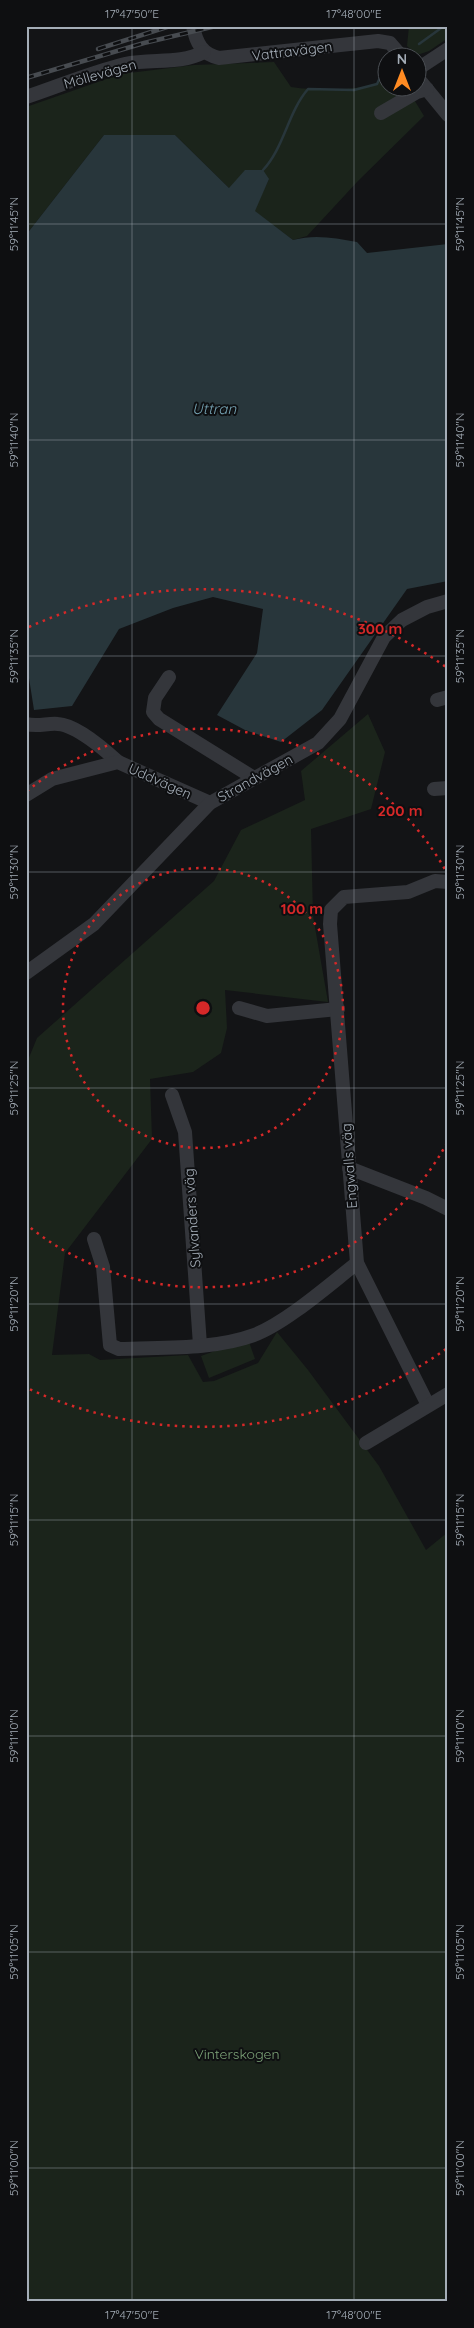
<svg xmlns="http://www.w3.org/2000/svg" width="474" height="2328" font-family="Quicksand,sans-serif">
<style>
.green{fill:#1b241b}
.water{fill:#28363b}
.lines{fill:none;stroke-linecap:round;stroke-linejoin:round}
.stream{stroke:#28363b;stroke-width:2.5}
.minor{stroke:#34363b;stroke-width:14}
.rail-casing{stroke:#474b50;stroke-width:4.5}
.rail{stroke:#0e0f11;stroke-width:2.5;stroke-dasharray:8;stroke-linecap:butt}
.ticks{fill:none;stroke:#a4adb7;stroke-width:1;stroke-opacity:0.45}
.ring{fill:none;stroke:#d62828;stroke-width:2.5;stroke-dasharray:2.5 5}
.labels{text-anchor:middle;stroke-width:4;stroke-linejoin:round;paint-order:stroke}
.street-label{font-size:14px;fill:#a4adb7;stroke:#0e0f11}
.park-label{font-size:14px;fill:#7ea479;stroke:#0e0f11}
.water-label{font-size:15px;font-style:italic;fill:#77a5b6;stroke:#0e0f11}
.centre{fill:#d62828;stroke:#0e0f11;stroke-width:2.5}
.ring-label{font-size:15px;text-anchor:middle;font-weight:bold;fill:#d62828;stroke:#0e0f11;stroke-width:4;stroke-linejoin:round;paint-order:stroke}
.neatline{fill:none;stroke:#a4adb7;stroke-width:2}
.ticks-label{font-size:12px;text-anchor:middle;fill:#a4adb7}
</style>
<rect width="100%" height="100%" fill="#131416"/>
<!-- green -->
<g class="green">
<polygon points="409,26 448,26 448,38 429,51 417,55 407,46"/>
<path d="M274,62L291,87C320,91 349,91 377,84L383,71H386V88H407L424,116L358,181L307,236L293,240L254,211L269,179L229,188L175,135H104L26,235V107L121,74L194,65Z"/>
<polygon points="368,714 385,752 371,809 311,829 313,916 328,1002 225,990 227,1028 221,1053 193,1072 150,1079 152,1139 65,1253 52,1355 89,1354 100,1360 188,1355 203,1382 214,1381 258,1363 277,1332 308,1370 379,1466 426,1550 448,1532 448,2302 26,2302 26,1065 37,1038 214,881 241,830 305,800 301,771"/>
<polygon points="248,1339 255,1359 209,1378 201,1356"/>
</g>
<!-- water -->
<path class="water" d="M104,135H175L229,188L245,170H263L269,179L255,211L293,240C315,234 335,238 357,242L367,253L448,244V581L407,589L322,710L281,742L245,730L217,715L257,653L263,609L213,597L173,608L119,629L72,706L34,710L26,659V235Z"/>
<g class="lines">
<!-- stream -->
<g class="stream">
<polyline points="419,44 444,26"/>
<path d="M263,170C284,148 288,112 308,89L354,90L377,84L386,65"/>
</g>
<!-- minor -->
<g class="minor">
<path d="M193,26C196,43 202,54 219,58L378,41L390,43L403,58"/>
<polyline points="416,70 448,49"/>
<polyline points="416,76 448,115"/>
<path d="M26,97C59,86 92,72 125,64C152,58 179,65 204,52"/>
<polyline points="381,113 417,92 427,89"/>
<polyline points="169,677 155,698 153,712 159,719 254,778"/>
<polyline points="437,700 448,697"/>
<path d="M26,724C38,727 47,723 58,724C76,725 105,750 118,762"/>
<polyline points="434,789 448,788"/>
<polyline points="26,795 52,779 118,762 210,803"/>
<polyline points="26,973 94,924 210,803 318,743 340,719 384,637 402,620 427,607 448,601"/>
<polyline points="239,1008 267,1016 338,1009"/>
<polyline points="172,1095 185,1132 200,1345"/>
<polyline points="349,1168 426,1198 448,1209"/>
<path d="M94,1239L103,1267L110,1345L119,1349C162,1347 213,1350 254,1335C286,1323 330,1284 357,1263"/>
<polyline points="428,1405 357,1263 330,924 331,910 344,897 408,892 435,881 448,882"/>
<polyline points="366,1443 448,1394"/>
</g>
<defs>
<g id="rail">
<polyline points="98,49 170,26"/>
<polyline points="26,78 144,43 216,26"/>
</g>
</defs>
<!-- rail casing -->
<use href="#rail" class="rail-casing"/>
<!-- rail -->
<use href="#rail" class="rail"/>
</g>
<!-- ticks -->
<path class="ticks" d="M132,26V2302M354,26V2302M26,224H448M26,440H448M26,656H448M26,872H448M26,1088H448M26,1304H448M26,1520H448M26,1736H448M26,1952H448M26,2168H448"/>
<!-- distance rings -->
<g class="ring">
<circle cx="203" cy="1008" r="140"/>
<path d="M447 1143A279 279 0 0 1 27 1225M27 791A279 279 0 0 1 447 873"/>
<path d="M446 1349A419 419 0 0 1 29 1389M29 627A419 419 0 0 1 446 667"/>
</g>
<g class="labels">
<!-- street labels -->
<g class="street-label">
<text transform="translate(292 51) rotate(-7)" y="5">Vattravägen</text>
<text transform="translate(100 74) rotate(-16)" y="5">Möllevägen</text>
<text transform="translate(255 778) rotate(-29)" y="5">Strandvägen</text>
<text transform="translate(160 781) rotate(24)" y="5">Uddvägen</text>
<text transform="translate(349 1166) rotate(-94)" y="5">Engwalls väg</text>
<text transform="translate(192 1218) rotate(-94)" y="5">Sylvanders väg</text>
</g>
<!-- park labels -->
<g class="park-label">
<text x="237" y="2059">Vinterskogen</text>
</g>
<!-- water labels -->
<g class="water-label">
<text x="214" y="414">Uttran</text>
</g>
</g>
<circle cx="203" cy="1008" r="8" class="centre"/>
<g class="ring-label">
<text x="380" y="634">300 m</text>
<text x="400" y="816">200 m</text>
<text x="302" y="914">100 m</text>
</g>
<!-- border -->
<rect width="474" height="2328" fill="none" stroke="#0e0f11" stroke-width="55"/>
<!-- north arrow -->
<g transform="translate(402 72)"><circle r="24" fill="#0e0f11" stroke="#4a4e53"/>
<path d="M0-4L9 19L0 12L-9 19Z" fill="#ff8b22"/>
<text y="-8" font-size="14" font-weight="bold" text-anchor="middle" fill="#a4adb7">N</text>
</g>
<rect x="28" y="28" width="418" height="2272" class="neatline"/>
<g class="ticks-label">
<text x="132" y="18">17°47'50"E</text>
<text x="354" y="18">17°48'00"E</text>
<text transform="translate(14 224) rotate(-90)" y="4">59°11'45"N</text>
<text transform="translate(460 224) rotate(-90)" y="4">59°11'45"N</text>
<text transform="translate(14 440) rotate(-90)" y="4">59°11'40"N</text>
<text transform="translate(460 440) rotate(-90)" y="4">59°11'40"N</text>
<text transform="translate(14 656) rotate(-90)" y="4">59°11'35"N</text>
<text transform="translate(460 656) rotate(-90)" y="4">59°11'35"N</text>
<text transform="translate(14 872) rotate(-90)" y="4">59°11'30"N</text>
<text transform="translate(460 872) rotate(-90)" y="4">59°11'30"N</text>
<text transform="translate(14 1088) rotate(-90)" y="4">59°11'25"N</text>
<text transform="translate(460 1088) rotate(-90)" y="4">59°11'25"N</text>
<text transform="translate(14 1304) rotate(-90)" y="4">59°11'20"N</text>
<text transform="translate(460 1304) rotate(-90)" y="4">59°11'20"N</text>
<text transform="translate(14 1520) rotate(-90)" y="4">59°11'15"N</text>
<text transform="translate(460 1520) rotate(-90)" y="4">59°11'15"N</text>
<text transform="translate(14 1736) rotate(-90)" y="4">59°11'10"N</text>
<text transform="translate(460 1736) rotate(-90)" y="4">59°11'10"N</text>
<text transform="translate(14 1952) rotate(-90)" y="4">59°11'05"N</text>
<text transform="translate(460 1952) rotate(-90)" y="4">59°11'05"N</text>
<text transform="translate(14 2168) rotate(-90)" y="4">59°11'00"N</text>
<text transform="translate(460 2168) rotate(-90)" y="4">59°11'00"N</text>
<text x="132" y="2319">17°47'50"E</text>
<text x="354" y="2319">17°48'00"E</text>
</g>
</svg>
